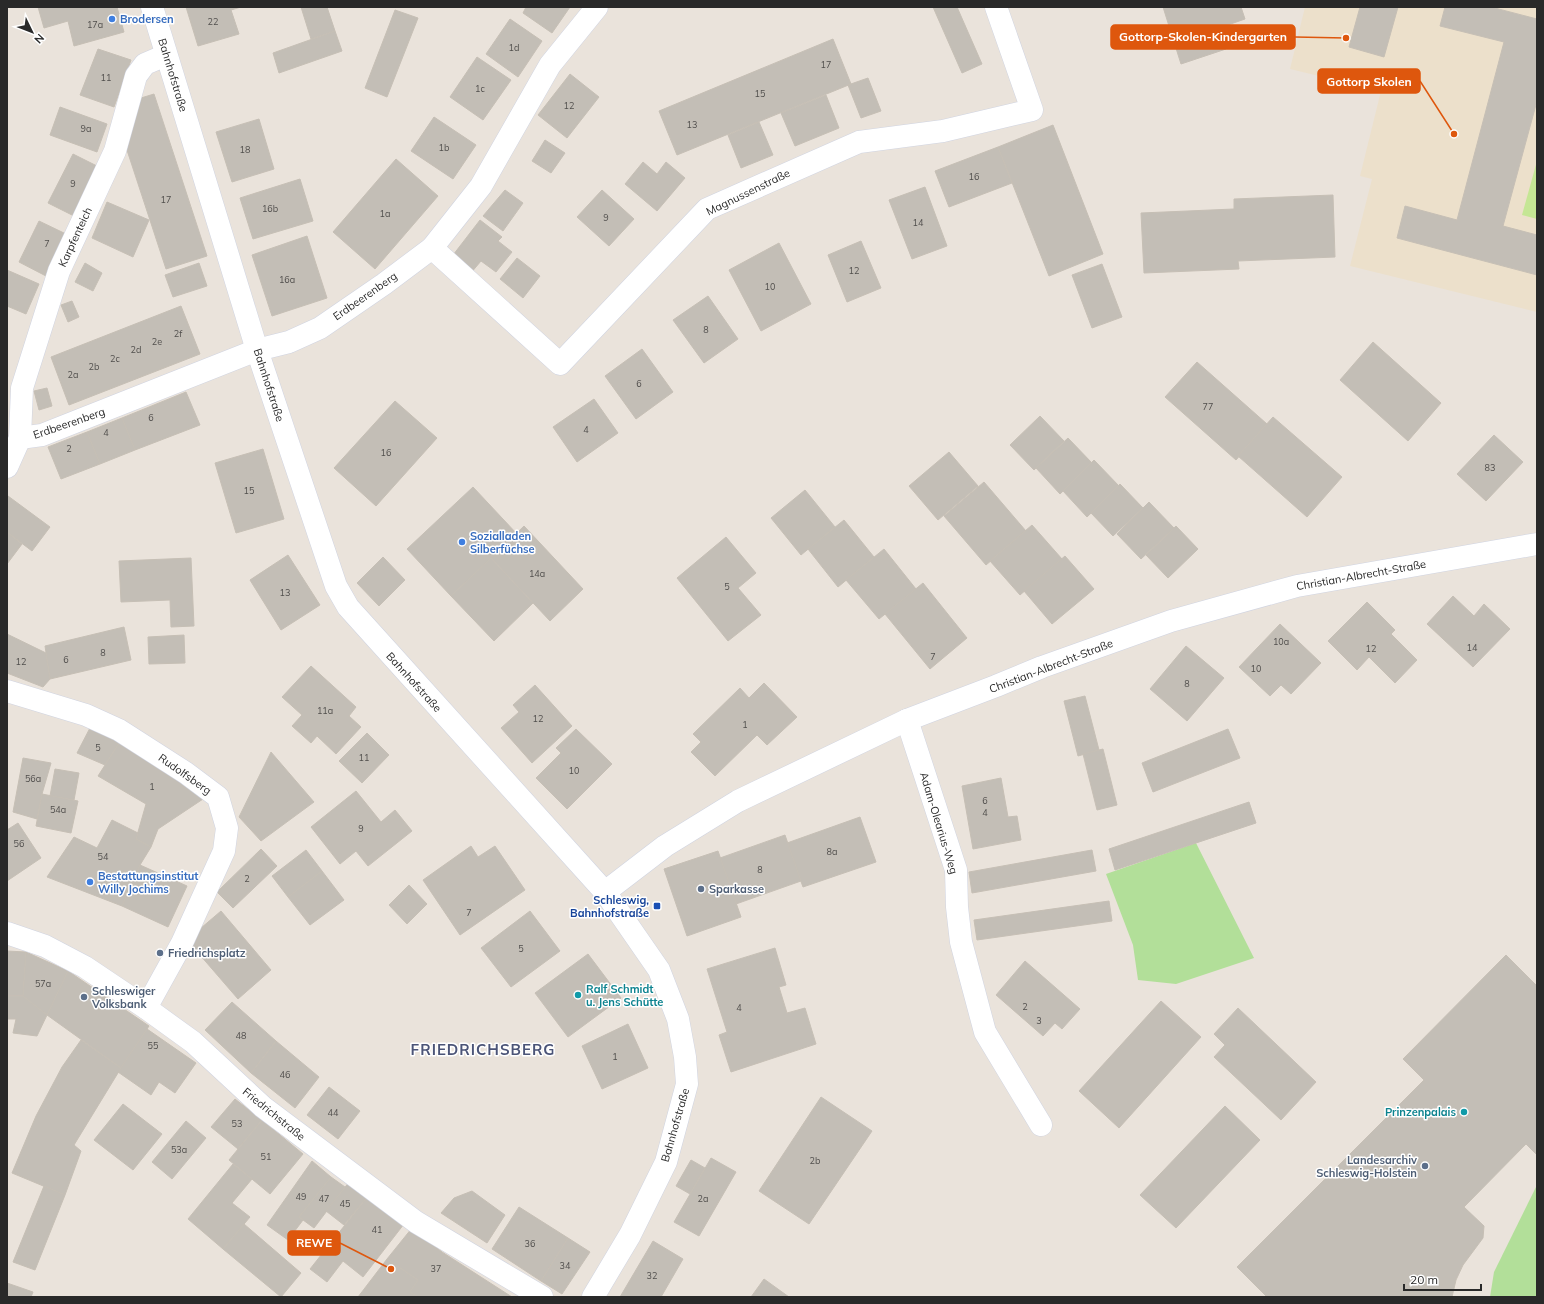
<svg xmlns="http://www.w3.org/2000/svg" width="1544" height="1304" font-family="Mulish,sans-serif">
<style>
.education{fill:#ece0cb}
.green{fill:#b2df99}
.pitch{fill:#c5e695}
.building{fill:#c3beb6;stroke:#c6bfb5}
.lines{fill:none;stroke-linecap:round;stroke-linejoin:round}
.minor-casing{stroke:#d0d4e1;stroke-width:23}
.minor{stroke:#fff;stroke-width:22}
.shop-dot{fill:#3f7fe0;stroke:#fff;stroke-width:1.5}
.service-dot{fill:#5c6f8a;stroke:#fff;stroke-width:1.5}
.transit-dot{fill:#1a4fb4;stroke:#fff;stroke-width:1.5}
.culture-dot{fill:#0f9aa8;stroke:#fff;stroke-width:1.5}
.labels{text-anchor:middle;stroke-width:3;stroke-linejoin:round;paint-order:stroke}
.number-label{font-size:9px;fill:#504e4c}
.shop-label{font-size:11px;font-weight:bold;fill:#366cbe;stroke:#fff;text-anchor:start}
.street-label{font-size:11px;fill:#292929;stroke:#fff}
.service-label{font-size:11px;font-weight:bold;fill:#4e5e75;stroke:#fff;text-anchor:start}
.transit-label{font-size:11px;font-weight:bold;fill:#164399;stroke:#fff;text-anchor:end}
.culture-label{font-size:11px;font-weight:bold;fill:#0d838f;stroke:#fff;text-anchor:start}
.district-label{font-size:15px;font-weight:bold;letter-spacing:1px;fill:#4b5477;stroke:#fff}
.leader{fill:none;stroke:#de570d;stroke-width:1.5}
.callout-dot{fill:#de570d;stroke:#fff;stroke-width:1.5}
.callout{fill:#de570d;stroke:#de570d;stroke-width:1.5}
.callout-label{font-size:12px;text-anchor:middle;font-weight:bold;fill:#fff}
</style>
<rect width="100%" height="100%" fill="#eae3db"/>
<!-- education -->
<polygon class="education" points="1305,7 1537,7 1537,312 1350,266 1372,179 1360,176 1381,91 1290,69"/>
<!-- green -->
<g class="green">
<polygon points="1196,843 1254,958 1176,984 1138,980 1133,945 1106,874"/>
<polygon points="1537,1185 1537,1297 1490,1297 1494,1272"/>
</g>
<!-- pitch -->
<polygon class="pitch" points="1537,161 1537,219 1522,215"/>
<!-- building -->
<g class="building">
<polygon points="38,7 117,7 124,32 74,46 68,21 44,28"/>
<polygon points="186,7 241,7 231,10 239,34 198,46"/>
<polygon points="301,7 327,7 335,31 311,39"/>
<polygon points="526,7 570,7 552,33 523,13"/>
<polygon points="933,7 957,7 982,64 962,73"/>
<polygon points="1163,7 1241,7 1245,19 1219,28 1226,49 1181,64"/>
<polygon points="1360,7 1398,7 1384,57 1349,47"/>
<polygon points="1445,7 1491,7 1537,19 1537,101 1503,226 1537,235 1537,275 1397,238 1405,206 1457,220 1504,42 1440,26"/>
<polygon points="395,10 418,18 387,97 365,88"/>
<polygon points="510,19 542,41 518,77 486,54"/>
<polygon points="335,31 342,51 279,73 273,53"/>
<polygon points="833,39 851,84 677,155 659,111"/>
<polygon points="98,49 131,60 114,107 80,95"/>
<polygon points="477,57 511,80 483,120 450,97"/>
<polygon points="570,74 599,97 567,138 538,115"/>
<polygon points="868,78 881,111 861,118 848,85"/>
<polygon points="154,94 207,256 166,269 125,144 141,98"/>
<polygon points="826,95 839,128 795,146 781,113"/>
<polygon points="60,107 107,124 97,152 50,135"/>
<polygon points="434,117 476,145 453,179 411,151"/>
<polygon points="259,119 274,169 232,182 216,132"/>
<polygon points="759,122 773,155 741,168 728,135"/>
<polygon points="1053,125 1103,254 1049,276 998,147"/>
<polygon points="545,140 565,153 551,173 532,161"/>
<polygon points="998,147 1012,183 949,207 935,171"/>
<polygon points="73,154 99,167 74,216 48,203"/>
<polygon points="396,159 438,196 375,269 333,232"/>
<polygon points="643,162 657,174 666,162 685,178 657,211 625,184"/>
<polygon points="300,179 313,221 253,239 240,198"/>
<polygon points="925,187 947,246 912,259 889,200"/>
<polygon points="505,190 523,203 503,231 483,216"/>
<polygon points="602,190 634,219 609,246 577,217"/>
<polygon points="1333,195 1335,257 1238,261 1239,269 1144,273 1141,213 1234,209 1234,199"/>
<polygon points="107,202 149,220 133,257 92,238"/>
<polygon points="480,220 502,237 498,241 512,252 496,272 481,261 470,274 450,259"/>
<polygon points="39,221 66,234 46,276 19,262"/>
<polygon points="307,236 327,298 272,316 252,255"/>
<polygon points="861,241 881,288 847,302 828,255"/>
<polygon points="779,243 811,304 761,331 729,270"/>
<polygon points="517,258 540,276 523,298 500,279"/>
<polygon points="85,263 102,273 93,291 75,282"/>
<polygon points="199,263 207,286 173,297 165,275"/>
<polygon points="1102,264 1122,317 1092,328 1072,275"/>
<polygon points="7,270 39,284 26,314 7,306"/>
<polygon points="708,296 738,339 704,363 673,320"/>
<polygon points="72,301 79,317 68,322 61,305"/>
<polygon points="181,306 200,354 69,405 51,357"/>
<polygon points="1373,342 1441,403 1408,441 1340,380"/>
<polygon points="642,349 673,392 636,419 605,376"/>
<polygon points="1197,362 1267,424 1236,460 1165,397"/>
<polygon points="47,388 52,406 39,410 34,391"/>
<polygon points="186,392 200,425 135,450 122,418"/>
<polygon points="594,399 618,433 577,462 553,427"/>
<polygon points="395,401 437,438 376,506 334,468"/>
<polygon points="1040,416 1064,441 1034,470 1010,445"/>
<polygon points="1273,417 1342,477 1307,517 1238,456"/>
<polygon points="122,418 135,450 100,464 87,432"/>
<polygon points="87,432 100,464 61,479 48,447"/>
<polygon points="1494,435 1523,462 1486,501 1457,474"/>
<polygon points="1068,438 1092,463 1060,494 1036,468"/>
<polygon points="263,449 284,519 236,533 215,463"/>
<polygon points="949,452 978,486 938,520 909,486"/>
<polygon points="1094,460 1119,486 1087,517 1063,491"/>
<polygon points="984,482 1026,531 986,565 944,516"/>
<polygon points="1120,484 1143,508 1113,536 1091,513"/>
<polygon points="473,487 517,534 451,596 407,549"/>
<polygon points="805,490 835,527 801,555 771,518"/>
<polygon points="8,496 50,527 32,551 7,532 7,497"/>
<polygon points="1149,502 1174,528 1141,559 1117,534"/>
<polygon points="844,520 874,557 838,587 808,549"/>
<polygon points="1032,525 1062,559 1020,595 990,561"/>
<polygon points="524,526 583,589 550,621 491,558"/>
<polygon points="1176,526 1198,549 1168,578 1146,555"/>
<polygon points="7,532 22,544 7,564"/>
<polygon points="726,537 756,573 738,588 761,615 728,641 677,578"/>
<polygon points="884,549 916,589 879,619 846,580"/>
<polygon points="288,555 320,605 281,630 250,580"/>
<polygon points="1065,556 1094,589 1052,624 1024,591"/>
<polygon points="383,557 405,580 379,606 357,583"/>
<polygon points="191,558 194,626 171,627 170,600 121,602 119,561"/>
<polygon points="491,558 533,603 494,641 451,596"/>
<polygon points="923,583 967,638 930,669 885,614"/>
<polygon points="1453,596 1474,616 1484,604 1510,629 1473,667 1427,624"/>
<polygon points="1367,602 1395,630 1391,634 1417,660 1395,683 1369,657 1357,670 1328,641"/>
<polygon points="1280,624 1321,663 1291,694 1281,685 1270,696 1239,667"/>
<polygon points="124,627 131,660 50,679 45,646"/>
<polygon points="7,634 46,653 50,679 43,687 7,673"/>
<polygon points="184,635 185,663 149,664 148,637"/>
<polygon points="1186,646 1224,678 1187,721 1150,689"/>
<polygon points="311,666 356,707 349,716 361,727 336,754 317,736 311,743 292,726 302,715 282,697"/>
<polygon points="764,683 797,717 767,745 757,735 715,776 691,752 701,742 693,734 740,688 749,698"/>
<polygon points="535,685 572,726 532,763 501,728 519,712 513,705"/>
<polygon points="1085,696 1099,750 1078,756 1064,701"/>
<polygon points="91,726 121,740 105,765 77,753"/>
<polygon points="576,729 612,764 567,809 536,778 561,753 556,748"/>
<polygon points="1228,729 1240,758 1153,792 1142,763"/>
<polygon points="367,733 389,755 362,783 339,761"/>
<polygon points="121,740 203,799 158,829 151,847 136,839 146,804 98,776"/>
<polygon points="1103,749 1117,805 1097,810 1083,754"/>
<polygon points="271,752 314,802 261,841 239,817"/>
<polygon points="23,758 51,763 42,794 37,819 13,812"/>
<polygon points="55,769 79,773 74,800 50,796"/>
<polygon points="1001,778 1008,817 1017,816 1021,840 973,849 962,786"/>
<polygon points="356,791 381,822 395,810 412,831 368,866 356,851 340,864 311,827"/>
<polygon points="42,794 78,801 71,833 36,826"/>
<polygon points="1249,802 1256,823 1115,870 1109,849"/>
<polygon points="860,817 876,862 803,887 787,843"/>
<polygon points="112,820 138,833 136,839 151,847 140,865 122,906 47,877 74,837 97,848"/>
<polygon points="18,823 41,858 7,881 7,830"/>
<polygon points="785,835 801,881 736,904 720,858"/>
<polygon points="471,846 478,857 495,846 525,890 460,935 423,880"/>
<polygon points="261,849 277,866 233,908 217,892"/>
<polygon points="306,850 322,871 288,897 272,876"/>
<polygon points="1092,850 1096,871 972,893 969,872"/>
<polygon points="718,851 741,917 687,936 664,869"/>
<polygon points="140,865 187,886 168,927 122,906"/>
<polygon points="322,871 344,900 310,925 288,897"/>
<polygon points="409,885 427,904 407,924 389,905"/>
<polygon points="1109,901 1112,921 977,940 974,920"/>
<polygon points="221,911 271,970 238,999 187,940"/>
<polygon points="530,911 560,951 511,987 481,948"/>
<polygon points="775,948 786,985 779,987 787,1013 805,1008 816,1044 731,1072 719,1035 727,1032 707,969"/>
<polygon points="7,951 26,952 23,996 7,996"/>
<polygon points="26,952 68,971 47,1015 23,996"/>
<polygon points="588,954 621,998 568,1037 535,993"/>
<polygon points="1506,955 1537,986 1537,1153 1536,1154 1526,1144 1464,1207 1484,1226 1483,1238 1463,1265 1456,1280 1452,1297 1267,1297 1237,1267 1424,1080 1403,1059"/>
<polygon points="1025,961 1080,1009 1062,1029 1055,1023 1043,1036 996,995"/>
<polygon points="68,971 149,1026 121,1068 47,1015"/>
<polygon points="7,996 23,996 47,1015 37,1036 13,1033 16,1019 7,1019"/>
<polygon points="1161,1001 1201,1037 1119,1128 1079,1091"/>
<polygon points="232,1002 276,1041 251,1073 205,1030"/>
<polygon points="1238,1008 1316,1082 1281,1120 1214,1057 1225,1045 1214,1034"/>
<polygon points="628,1024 648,1068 602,1089 582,1046"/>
<polygon points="147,1029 196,1063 175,1093 159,1082 151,1095 118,1072"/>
<polygon points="81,1040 121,1068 74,1145 81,1151 65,1195 12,1173 36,1116 62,1067"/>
<polygon points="276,1041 319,1077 295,1108 251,1073"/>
<polygon points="329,1087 360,1111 338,1139 307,1115"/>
<polygon points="821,1097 872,1131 809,1224 759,1191"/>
<polygon points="235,1099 262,1120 238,1149 211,1127"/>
<polygon points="123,1104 162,1134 133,1170 94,1140"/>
<polygon points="1225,1106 1260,1140 1176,1228 1140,1195"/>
<polygon points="262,1120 303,1154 270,1194 229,1160"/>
<polygon points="186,1121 206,1138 172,1179 152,1162"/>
<polygon points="711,1158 736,1172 699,1236 674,1222"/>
<polygon points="691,1160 705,1168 690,1194 676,1186"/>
<polygon points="312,1161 331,1177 299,1217 303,1220 288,1240 267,1225"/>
<polygon points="233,1164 252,1179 232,1203 250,1217 223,1249 188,1219"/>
<polygon points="331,1177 345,1187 314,1228 299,1217"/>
<polygon points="350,1181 368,1196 344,1225 326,1211"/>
<polygon points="44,1186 65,1195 35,1270 13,1262"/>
<polygon points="472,1191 505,1215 487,1243 441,1213 454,1198"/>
<polygon points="368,1196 404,1224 363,1277 343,1261 327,1282 310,1269"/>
<polygon points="519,1207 568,1238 541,1281 492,1249"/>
<polygon points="244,1224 301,1273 281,1297 223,1249"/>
<polygon points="412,1228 442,1252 512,1297 418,1297 410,1292 418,1280 387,1259"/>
<polygon points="568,1238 590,1252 562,1294 541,1281"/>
<polygon points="653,1241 683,1259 661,1297 620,1297"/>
<polygon points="387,1259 418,1280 410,1292 418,1297 358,1297"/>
<polygon points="764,1279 789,1297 751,1297"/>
<polygon points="7,1283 33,1292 31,1297 7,1297"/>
</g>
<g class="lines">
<defs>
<g id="minor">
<polyline points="152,7 257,350 336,586 348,607 605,892 659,970 678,1019 685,1057 687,1084 666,1162 630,1235 593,1297"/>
<polyline points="432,248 560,364 707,209 859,142 943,131 1032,110 996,7"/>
<polyline points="20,438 42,435 257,350 289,342 320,328 384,284 432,248 481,186 550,65 597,7"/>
<polyline points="7,467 20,438 22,388 59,271 115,151 136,76 145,64 166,55"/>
<polyline points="7,691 86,715 119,730 186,773 218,797 227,828 224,851 182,943 146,1008"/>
<polyline points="907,720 956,870 957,907 961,942 985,1032 1041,1125"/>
<polyline points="605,892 665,846 738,801 907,720 996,686 1042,667 1171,621 1297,586 1537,544"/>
<polyline points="7,933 45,946 85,967 146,1008 193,1042 263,1107 416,1222 542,1297"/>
</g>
</defs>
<!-- minor casing -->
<use href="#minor" class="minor-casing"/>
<!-- minor -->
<use href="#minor" class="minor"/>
</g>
<!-- markers -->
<g class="shop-dot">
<circle cx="112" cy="19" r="4"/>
<circle cx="462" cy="542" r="4"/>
<circle cx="90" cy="882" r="4"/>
</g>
<g class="service-dot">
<circle cx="701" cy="889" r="4"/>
<circle cx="160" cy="953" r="4"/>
<circle cx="84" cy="997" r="4"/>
<circle cx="1425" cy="1166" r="4"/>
</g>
<rect class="transit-dot" x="653" y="902" width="8" height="8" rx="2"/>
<g class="culture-dot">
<circle cx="578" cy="995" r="4"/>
<circle cx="1464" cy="1112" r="4"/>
</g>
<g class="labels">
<!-- number labels -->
<g class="number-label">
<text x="213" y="25">22</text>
<text x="95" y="28">17a</text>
<text x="514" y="51">1d</text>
<text x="826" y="68">17</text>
<text x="106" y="81">11</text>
<text x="480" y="92">1c</text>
<text x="760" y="97">15</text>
<text x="569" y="109">12</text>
<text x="692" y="128">13</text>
<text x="86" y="132">9a</text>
<text x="444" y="151">1b</text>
<text x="245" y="153">18</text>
<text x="974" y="180">16</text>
<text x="73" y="187">9</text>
<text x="166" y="203">17</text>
<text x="270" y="212">16b</text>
<text x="385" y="217">1a</text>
<text x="606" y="221">9</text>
<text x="918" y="226">14</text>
<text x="47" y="247">7</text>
<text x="854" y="274">12</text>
<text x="287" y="283">16a</text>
<text x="770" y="290">10</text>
<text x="706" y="333">8</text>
<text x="178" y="337">2f</text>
<text x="157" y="345">2e</text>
<text x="136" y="353">2d</text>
<text x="115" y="362">2c</text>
<text x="94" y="370">2b</text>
<text x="73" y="378">2a</text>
<text x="639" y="387">6</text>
<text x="1208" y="410">77</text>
<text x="151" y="421">6</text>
<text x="586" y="433">4</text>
<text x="106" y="436">4</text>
<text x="69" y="452">2</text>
<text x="386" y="456">16</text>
<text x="1490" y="471">83</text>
<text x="249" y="494">15</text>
<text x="537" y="577">14a</text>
<text x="727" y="590">5</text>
<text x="285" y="596">13</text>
<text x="1281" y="645">10a</text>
<text x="1472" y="651">14</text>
<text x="1371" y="652">12</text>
<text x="103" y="656">8</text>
<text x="933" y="660">7</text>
<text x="66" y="663">6</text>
<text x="21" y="665">12</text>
<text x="1256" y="672">10</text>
<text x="1187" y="687">8</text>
<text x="325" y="714">11a</text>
<text x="538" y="722">12</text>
<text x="745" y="728">1</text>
<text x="98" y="751">5</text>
<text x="364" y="761">11</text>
<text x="574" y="774">10</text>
<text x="33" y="782">56a</text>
<text x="152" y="790">1</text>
<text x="985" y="804">6</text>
<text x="58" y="813">54a</text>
<text x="985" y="816">4</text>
<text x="361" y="832">9</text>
<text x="19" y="847">56</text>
<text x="832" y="855">8a</text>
<text x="103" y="860">54</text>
<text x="760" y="873">8</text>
<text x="247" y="882">2</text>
<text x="469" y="916">7</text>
<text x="521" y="952">5</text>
<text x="43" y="987">57a</text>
<text x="1025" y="1010">2</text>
<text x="739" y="1011">4</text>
<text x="1039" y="1024">3</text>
<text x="241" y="1039">48</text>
<text x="153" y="1049">55</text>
<text x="615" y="1060">1</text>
<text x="285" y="1078">46</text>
<text x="333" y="1116">44</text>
<text x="237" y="1127">53</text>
<text x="179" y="1153">53a</text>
<text x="266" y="1160">51</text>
<text x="815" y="1164">2b</text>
<text x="301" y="1200">49</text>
<text x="324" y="1202">47</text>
<text x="703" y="1202">2a</text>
<text x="345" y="1207">45</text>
<text x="377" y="1233">41</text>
<text x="530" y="1247">36</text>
<text x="565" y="1269">34</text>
<text x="436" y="1272">37</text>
<text x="652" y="1279">32</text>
</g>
<!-- shop labels -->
<g class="shop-label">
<text x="120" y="23">Brodersen</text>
<text x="470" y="540">Sozialladen<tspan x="470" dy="13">Silberfüchse</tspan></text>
<text x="98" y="880">Bestattungsinstitut<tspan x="98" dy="13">Willy Jochims</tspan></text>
</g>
<!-- street labels -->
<g class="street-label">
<text transform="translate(173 75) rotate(73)" y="4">Bahnhofstraße</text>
<text transform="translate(748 192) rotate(-26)" y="4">Magnussenstraße</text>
<text transform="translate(75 237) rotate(-65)" y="4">Karpfenteich</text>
<text transform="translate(365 296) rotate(-35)" y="4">Erdbeerenberg</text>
<text transform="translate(269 385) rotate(72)" y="4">Bahnhofstraße</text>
<text transform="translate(69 423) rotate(-19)" y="4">Erdbeerenberg</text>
<text transform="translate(1361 575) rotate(-10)" y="4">Christian-Albrecht-Straße</text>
<text transform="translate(1051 666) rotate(-21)" y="4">Christian-Albrecht-Straße</text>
<text transform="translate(414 682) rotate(48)" y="4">Bahnhofstraße</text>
<text transform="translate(185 774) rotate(35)" y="4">Rudolfsberg</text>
<text transform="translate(939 823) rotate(73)" y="4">Adam-Olearius-Weg</text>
<text transform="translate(274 1114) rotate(39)" y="4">Friedrichstraße</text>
<text transform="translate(675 1125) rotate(-74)" y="4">Bahnhofstraße</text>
</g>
<!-- service labels -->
<g class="service-label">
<text x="709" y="893">Sparkasse</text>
<text x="168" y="957">Friedrichsplatz</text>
<text x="92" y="995">Schleswiger<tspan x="92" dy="13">Volksbank</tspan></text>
<text x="1417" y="1164" text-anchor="end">Landesarchiv<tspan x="1417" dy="13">Schleswig-Holstein</tspan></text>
</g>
<!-- transit labels -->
<g class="transit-label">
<text x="649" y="904">Schleswig,<tspan x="649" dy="13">Bahnhofstraße</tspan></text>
</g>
<!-- culture labels -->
<g class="culture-label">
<text x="586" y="993">Ralf Schmidt<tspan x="586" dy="13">u. Jens Schütte</tspan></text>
<text x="1456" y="1116" text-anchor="end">Prinzenpalais</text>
</g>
<!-- district labels -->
<g class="district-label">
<text x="483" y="1055">FRIEDRICHSBERG</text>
</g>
</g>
<!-- callouts -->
<path class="leader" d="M1346 38L1295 37M1454 134L1420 81M391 1269L340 1243"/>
<g class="callout-dot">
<circle cx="1346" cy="38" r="4"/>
<circle cx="1454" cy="134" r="4"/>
<circle cx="391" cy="1269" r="4"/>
</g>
<g class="callout">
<rect x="1111" y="25" width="184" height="24" rx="4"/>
<rect x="1318" y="69" width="102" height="24" rx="4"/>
<rect x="288" y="1231" width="52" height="24" rx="4"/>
</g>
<g class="callout-label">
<text x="1203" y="41">Gottorp-Skolen-Kindergarten</text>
<text x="1369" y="86">Gottorp Skolen</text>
<text x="314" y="1247">REWE</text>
</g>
<!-- border -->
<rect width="1544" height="1304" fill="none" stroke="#292929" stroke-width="16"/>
<!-- north arrow -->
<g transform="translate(32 32) rotate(133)" stroke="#ffffff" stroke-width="3" paint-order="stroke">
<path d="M0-3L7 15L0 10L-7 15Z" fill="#292929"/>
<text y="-6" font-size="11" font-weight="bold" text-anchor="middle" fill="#292929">N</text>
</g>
<!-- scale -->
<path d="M1404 1284v6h77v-6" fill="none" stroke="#292929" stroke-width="2"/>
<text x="1410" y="1284" font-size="12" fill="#292929" stroke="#ffffff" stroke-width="3" paint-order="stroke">20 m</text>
</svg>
